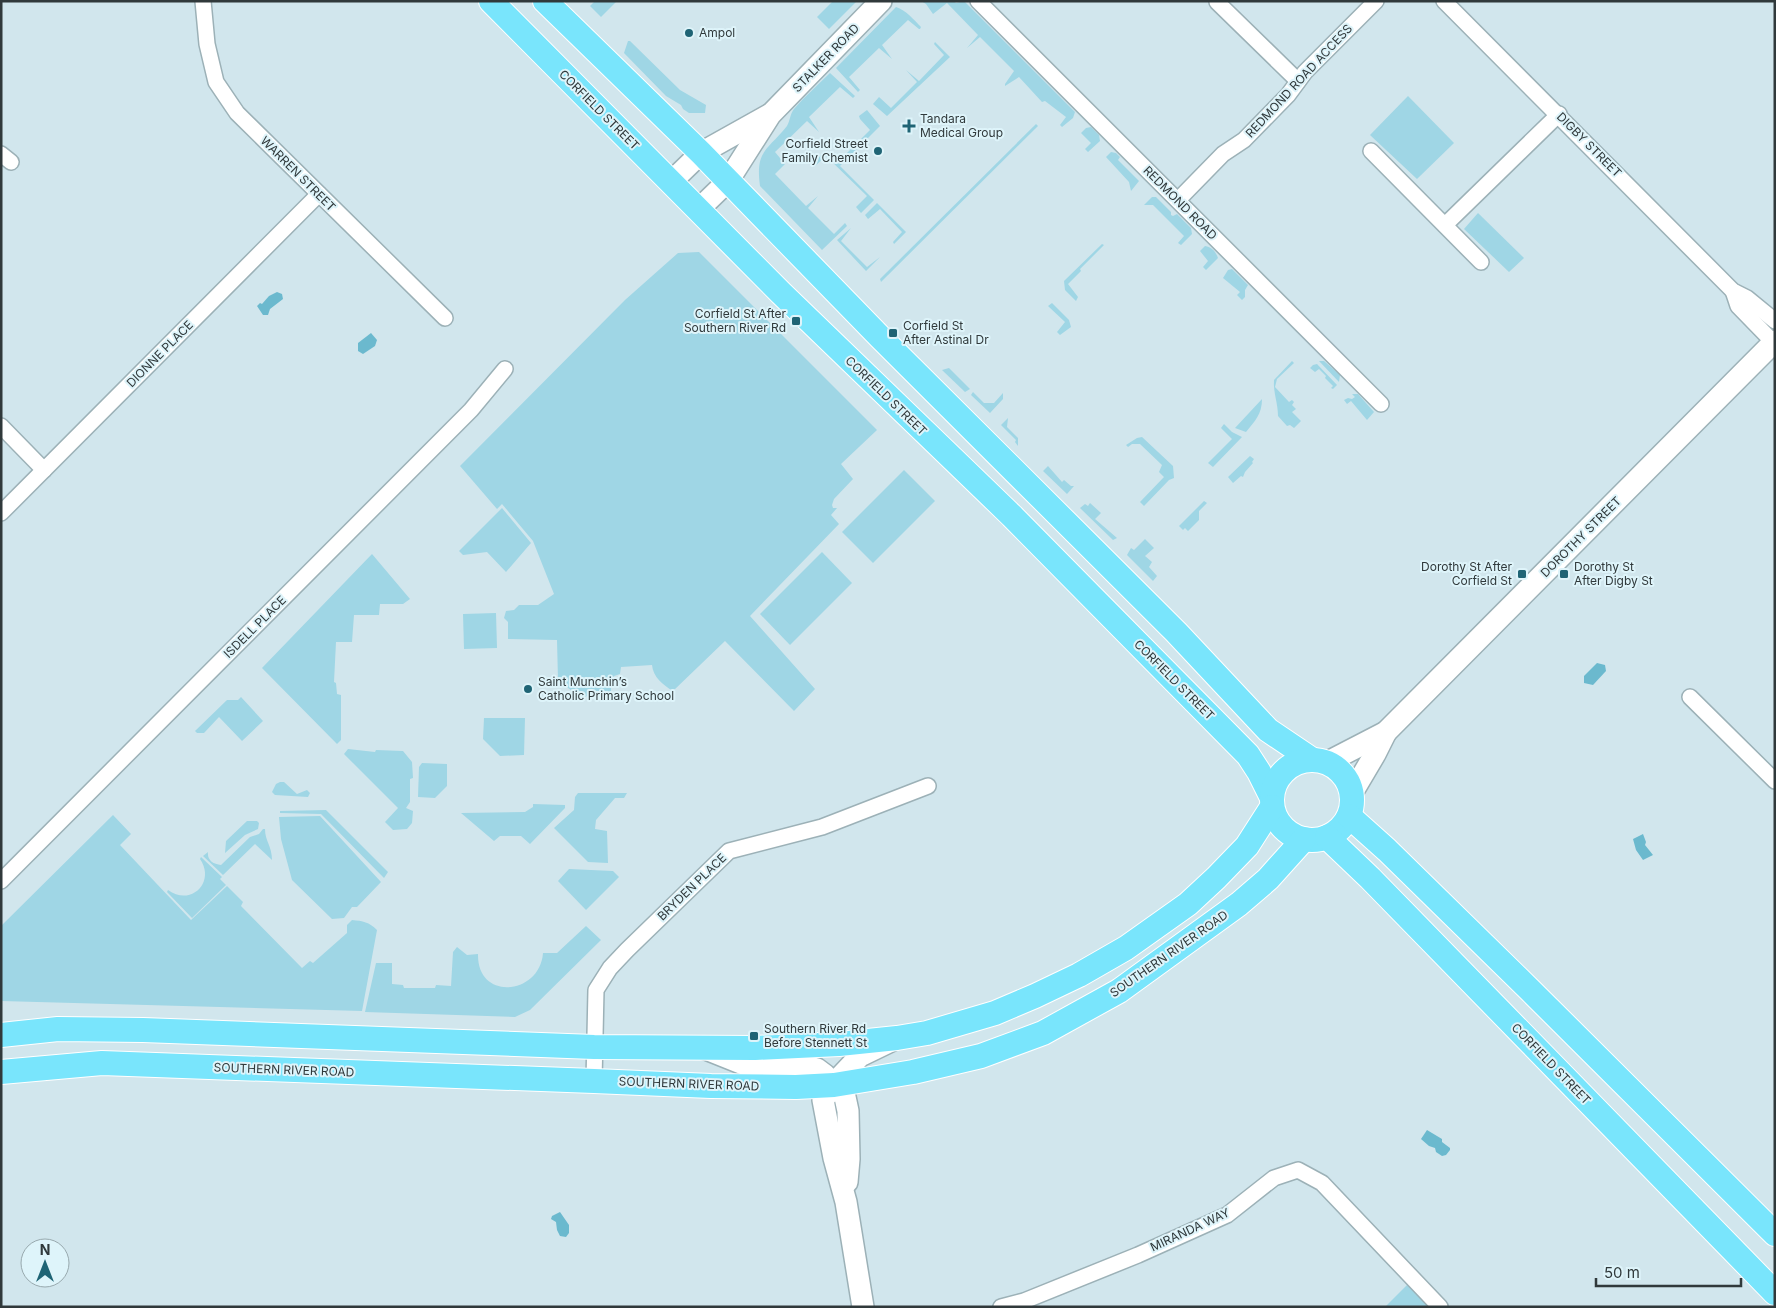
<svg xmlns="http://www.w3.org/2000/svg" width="1776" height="1308" font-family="Inter,sans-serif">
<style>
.green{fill:#9fd6e5}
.water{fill:#6bb9ce}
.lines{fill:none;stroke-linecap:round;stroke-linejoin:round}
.street-casing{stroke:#9cb1b7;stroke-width:18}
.secondary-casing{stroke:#9cb1b7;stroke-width:24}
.primary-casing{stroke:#fff;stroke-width:26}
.street{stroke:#fff;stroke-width:15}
.secondary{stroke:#fff;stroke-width:21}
.primary{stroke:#79e5fc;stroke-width:24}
.poi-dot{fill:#1f6475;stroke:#def4fa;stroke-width:2}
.labels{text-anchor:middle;stroke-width:4;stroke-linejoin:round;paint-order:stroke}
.poi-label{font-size:12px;fill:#30393b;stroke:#def4fa;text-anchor:start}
.street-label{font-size:12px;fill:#30393b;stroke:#def4fa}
</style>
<rect width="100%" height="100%" fill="#d1e6ed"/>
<!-- green -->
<g class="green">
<polygon points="595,1 617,1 601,17 590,6"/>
<polygon points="833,1 857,1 829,29 817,17"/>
<polygon points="921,1 954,1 956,3 964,1 1075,112 1073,118 1062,127 1060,125 1066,117 1045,101 1042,102 1019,77 1005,86 1005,84 1014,71 980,37 967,48 978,35 947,3 933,14 926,4"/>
<path d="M896,7C906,10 914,20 921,27L920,29H919L908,20L882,45L892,59L879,48L849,77L860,90L858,92L836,68Z"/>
<polygon points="628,41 630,41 680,90 706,105 705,113 689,113 683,109 681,105 666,96 624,53"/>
<polygon points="935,42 950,57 887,116 873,104 879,97 891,108 917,82 906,70 919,81 944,55 934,44"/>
<path d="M830,73L855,96L853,98L840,87L809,117L819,132L807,121L775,152L785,164L775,174L806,206L818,196L808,208L834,234L845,223L847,226L822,250L760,186C755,150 768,150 787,126C790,121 790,114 794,109C805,96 818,85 830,73Z"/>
<polygon points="1408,96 1454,143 1417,179 1370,135"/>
<polygon points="867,110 880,126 840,166 874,200 861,213 856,207 867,196 826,156 815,166 813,163 825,151 838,162 870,130 860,119 859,116"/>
<polygon points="1036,124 1038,126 881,282 880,279"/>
<polygon points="1091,127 1099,135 1100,141 1088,152 1085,149 1091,143 1081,133 1086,128"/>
<polygon points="1111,152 1116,153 1120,157 1118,160 1139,181 1131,191 1129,182 1106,157"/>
<polygon points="1152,197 1156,197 1171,212 1171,215 1173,216 1177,214 1191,228 1192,234 1181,245 1178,243 1184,236 1153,205 1144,205"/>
<polygon points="877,203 906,232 894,244 893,242 902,232 880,209 868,219 865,215"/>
<polygon points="1478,213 1524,258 1509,272 1464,229"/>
<polygon points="851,228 841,241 867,267 880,257 866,271 837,240"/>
<polygon points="1102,244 1104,245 1080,269 1081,271 1068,284 1078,297 1076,301 1065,290 1064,281"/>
<path d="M1205,246C1212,247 1216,252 1218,258L1206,270L1203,267L1208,261L1200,251Z"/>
<path d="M699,252L877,430L841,464L853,479L834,499L832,505L833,508H837L831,515L839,524L750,616L815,689L794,711L725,641L673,691C663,685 653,677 652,665L621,667L620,674L614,676L611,679V695L572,697V691L558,680L557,640L508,639V622L504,618L506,611L514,610L519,605H538L554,594L533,541L502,504L497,509L460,466L625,300L678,253Z"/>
<polygon points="1232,269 1248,285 1245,290 1245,297 1242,300 1237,295 1240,292 1223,278 1228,270"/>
<polygon points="1052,303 1069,320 1071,327 1060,335 1057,332 1065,322 1048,306"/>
<path d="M1292,361L1294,363L1277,379L1275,387L1289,402L1292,400L1294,402L1292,405L1296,409L1292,412L1301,421L1294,428L1290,425L1287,426L1278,416C1278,403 1273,392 1274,380Z"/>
<polygon points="1319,361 1324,361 1340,375 1339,382"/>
<polygon points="1317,364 1337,385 1333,389 1331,388 1333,386 1325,378 1326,376 1319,369 1315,372 1310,368 1313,365"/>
<polygon points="949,368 970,389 965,392 942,370"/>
<polygon points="973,392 984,403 994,403 1003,393 1003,399 990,413 971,395"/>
<polygon points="1352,394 1358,394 1374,412 1367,420 1351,401 1347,404 1344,400 1348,398 1352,399 1355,397"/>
<path d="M1262,399C1262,414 1255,421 1246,432L1235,428Z"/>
<polygon points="1008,418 1007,427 1018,438 1018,446 1015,442 1016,440 1001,425"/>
<polygon points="1224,424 1232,432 1242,437 1213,467 1208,463 1232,439 1221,428"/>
<polygon points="1142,437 1173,466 1174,478 1169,480 1144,506 1140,502 1164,477 1159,472 1162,465 1140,444 1132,444 1128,447 1126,445 1137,438"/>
<polygon points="1250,456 1254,459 1252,462 1253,463 1245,472 1243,477 1241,476 1233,483 1228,477"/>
<polygon points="1048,466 1062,482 1064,480 1071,486 1074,486 1067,494 1043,471"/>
<polygon points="904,470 935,501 873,563 842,532"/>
<polygon points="1204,501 1207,503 1199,511 1199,520 1188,531 1185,528 1183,530 1179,526"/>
<polygon points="1090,503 1101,513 1095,519 1117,538 1113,540 1080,508 1085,504 1088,506"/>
<polygon points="502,508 531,543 506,572 487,552 463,555 459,551"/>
<polygon points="1145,539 1154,548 1145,556 1152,562 1149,567 1157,576 1153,581 1127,555 1131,548 1134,550"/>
<polygon points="822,552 852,583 790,645 760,614"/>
<polygon points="372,554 410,599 403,604 380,604 379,615 354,615 352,642 336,642 334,682 336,683 337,694 341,695 341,740 337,744 262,668"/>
<polygon points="496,613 497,648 464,649 463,614"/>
<polygon points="241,697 263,721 242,741 219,717 204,733 197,733 195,731 227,700 238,700"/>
<polygon points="484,718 525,718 524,755 500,756 483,739"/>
<polygon points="348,749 375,752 376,750 403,751 412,762 413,778 410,779 410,802 406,808 413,811 412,823 407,829 393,830 385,822 398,808 344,754"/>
<polygon points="422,763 447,764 447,786 435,798 418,797 419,767"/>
<polygon points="280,782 284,782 297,794 307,790 310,793 308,797 275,795 272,792 276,784"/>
<polygon points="578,793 627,793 624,798 615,798 596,820 595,829 607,831 608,863 588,862 554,828 574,810 575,797"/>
<polygon points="533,804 565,805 565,808 530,844 521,836 500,836 494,841 461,813 525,812 533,807"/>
<polygon points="326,810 388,872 384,878 321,814 280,813 280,811"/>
<path d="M113,815L131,834L120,845L191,920L227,886L243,902L241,906L302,968L310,961L313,963L347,933V925L352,920C363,921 369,922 377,930L362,1011L1,1001V926Z"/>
<polygon points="320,816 381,882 357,907 352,907 344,918 332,919 292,880 281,839 279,817"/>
<polygon points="247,821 257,821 259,823 258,829 245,835 225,853 226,841"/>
<path d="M263,829H265C265,841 272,846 272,860L255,844L223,875L203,856L208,852C207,860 213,864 221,865L250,837L259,834Z"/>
<path d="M201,857L222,877L220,879L226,885L192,918L167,892L168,890C191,907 216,882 200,859Z"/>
<polygon points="569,869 613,871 619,877 586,910 558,881"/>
<path d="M586,926L601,940L530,1010L515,1017L365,1012L376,963H392V984L403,985L404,988H435L436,985L451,986L453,952L457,947L467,955L478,954C477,1002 540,995 543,953H557Z"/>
<polygon points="1408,1284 1430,1307 1385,1307"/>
</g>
<!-- water -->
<g class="water">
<polygon points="277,292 282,294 283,299 270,309 268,315 263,315 257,306 260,303 262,304 269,296"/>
<polygon points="371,333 377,340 375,346 363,354 358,351 358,343"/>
<polygon points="1597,663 1605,665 1606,671 1593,685 1584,683 1584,676"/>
<polygon points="1643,834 1646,842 1645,845 1653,855 1643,860 1636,850 1633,839"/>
<polygon points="1427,1130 1442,1139 1442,1142 1450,1148 1450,1150 1446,1155 1442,1156 1436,1152 1435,1148 1429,1146 1421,1139"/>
<polygon points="560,1212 569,1225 569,1233 566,1237 560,1236 557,1230 556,1222 551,1219 552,1216"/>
</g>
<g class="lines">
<defs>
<g id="street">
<polyline points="203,1 207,44 216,82 237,113 445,318"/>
<polyline points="978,1 1381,404"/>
<polyline points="1444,1 1733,291 1747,298 1775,321"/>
<polyline points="1217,2 1298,81"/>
<polyline points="1371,151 1481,262"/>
<polyline points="1,154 11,162"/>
<polyline points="1178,200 1223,154 1244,140 1288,95 1305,72 1376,1"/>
<polyline points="1445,225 1559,114"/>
<polyline points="1733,291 1738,306 1775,344"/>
<polyline points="1,426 44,470"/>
<polyline points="1,513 319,194"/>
<polyline points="1690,697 1775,781"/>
<polyline points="1,881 471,410 505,369"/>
<polyline points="594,1081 596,990 610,968 627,950 729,851 822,827 928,786"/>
<polyline points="1001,1307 1024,1301 1138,1255 1227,1215 1274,1178 1298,1170 1322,1183 1440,1307"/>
</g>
<g id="secondary">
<polyline points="671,182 701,153 769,115"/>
<polyline points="698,210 728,181 770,115 881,1"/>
<polyline points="1328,762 1386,732 1775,341"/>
<polyline points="1352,793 1375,754 1386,732"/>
<polyline points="706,1049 746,1065 796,1064 817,1069 825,1075 845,1097 848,1111 849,1159 847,1182"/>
<polyline points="863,1307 846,1202 834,1158 823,1100 841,1076 860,1056 893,1040"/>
</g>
<g id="primary">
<polyline points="491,1 781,293 1012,516 1248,755 1259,772 1271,796"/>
<polyline points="545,1 701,153 880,337 1176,632 1268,730 1311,759"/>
<circle cx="1312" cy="800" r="40"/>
<polyline points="1349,816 1387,850 1531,991 1775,1234"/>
<polyline points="1327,837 1370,878 1775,1293"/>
<polyline points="1,1035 58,1029 143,1030 594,1047 755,1048 839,1044 897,1038 927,1033 995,1013 1035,996 1079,975 1126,948 1188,904 1216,878 1247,846 1272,807"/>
<polyline points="1,1072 102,1063 594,1081 711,1086 796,1087 834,1085 913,1072 981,1056 1043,1033 1119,991 1239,904 1268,879 1304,839"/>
</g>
</defs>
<!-- street casing -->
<use href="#street" class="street-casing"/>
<!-- secondary casing -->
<use href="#secondary" class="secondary-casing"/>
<!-- primary casing -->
<use href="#primary" class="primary-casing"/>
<!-- street -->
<use href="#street" class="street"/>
<!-- secondary -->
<use href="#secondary" class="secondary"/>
<!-- primary -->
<use href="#primary" class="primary"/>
</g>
<!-- markers -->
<g class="poi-dot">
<circle cx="689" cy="33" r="5"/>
<path d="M906.5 118.5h5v5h5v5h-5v5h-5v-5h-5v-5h5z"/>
<circle cx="878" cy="151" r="5"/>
<rect x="791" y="316" width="10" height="10" rx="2.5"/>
<rect x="888" y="328" width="10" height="10" rx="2.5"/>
<rect x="1517" y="569" width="10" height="10" rx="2.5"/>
<rect x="1559" y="569" width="10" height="10" rx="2.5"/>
<circle cx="528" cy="689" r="5"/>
<rect x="749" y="1031" width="10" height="10" rx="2.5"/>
</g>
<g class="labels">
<!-- poi labels -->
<g class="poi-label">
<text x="699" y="37">Ampol</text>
<text x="920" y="123">Tandara<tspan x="920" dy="14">Medical Group</tspan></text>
<text x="868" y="148" text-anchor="end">Corfield Street<tspan x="868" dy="14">Family Chemist</tspan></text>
<text x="786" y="318" text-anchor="end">Corfield St After<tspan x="786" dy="14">Southern River Rd</tspan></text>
<text x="903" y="330">Corfield St<tspan x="903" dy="14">After Astinal Dr</tspan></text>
<text x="1512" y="571" text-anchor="end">Dorothy St After<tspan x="1512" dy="14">Corfield St</tspan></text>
<text x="1574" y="571">Dorothy St<tspan x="1574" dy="14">After Digby St</tspan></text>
<text x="538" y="686">Saint Munchin’s<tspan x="538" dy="14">Catholic Primary School</tspan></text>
<text x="764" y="1033">Southern River Rd<tspan x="764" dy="14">Before Stennett St</tspan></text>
</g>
<!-- street labels -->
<g class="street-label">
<text transform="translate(826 58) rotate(-46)" y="4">STALKER ROAD</text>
<text transform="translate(1299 81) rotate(-47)" y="4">REDMOND ROAD ACCESS</text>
<text transform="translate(599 110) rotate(45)" y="4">CORFIELD STREET</text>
<text transform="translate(1589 145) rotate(45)" y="4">DIGBY STREET</text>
<text transform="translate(298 174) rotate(45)" y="4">WARREN STREET</text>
<text transform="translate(1180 203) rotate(45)" y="4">REDMOND ROAD</text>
<text transform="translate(160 354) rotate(-45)" y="4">DIONNE PLACE</text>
<text transform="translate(886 396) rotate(44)" y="4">CORFIELD STREET</text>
<text transform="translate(1581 537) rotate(-45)" y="4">DOROTHY STREET</text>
<text transform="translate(255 627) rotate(-45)" y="4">ISDELL PLACE</text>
<text transform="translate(1174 680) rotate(45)" y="4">CORFIELD STREET</text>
<text transform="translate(692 887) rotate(-44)" y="4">BRYDEN PLACE</text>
<text transform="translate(1169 954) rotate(-35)" y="4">SOUTHERN RIVER ROAD</text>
<text transform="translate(1551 1064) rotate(46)" y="4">CORFIELD STREET</text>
<text transform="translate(284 1070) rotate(2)" y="4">SOUTHERN RIVER ROAD</text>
<text transform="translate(689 1084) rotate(2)" y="4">SOUTHERN RIVER ROAD</text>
<text transform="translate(1190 1230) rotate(-25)" y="4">MIRANDA WAY</text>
</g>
</g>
<!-- border -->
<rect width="1776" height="1308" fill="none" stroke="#30393b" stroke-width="5"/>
<!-- north arrow -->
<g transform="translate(45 1263)"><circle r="24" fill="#def4fa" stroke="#98a9ae"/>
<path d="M0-4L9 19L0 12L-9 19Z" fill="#1f6475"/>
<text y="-8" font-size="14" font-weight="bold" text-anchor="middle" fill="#30393b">N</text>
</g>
<!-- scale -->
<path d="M1596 1278v8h145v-8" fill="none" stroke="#30393b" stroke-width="2.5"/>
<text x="1604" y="1278" font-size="15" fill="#30393b" stroke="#def4fa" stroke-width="4" paint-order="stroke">50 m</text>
</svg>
